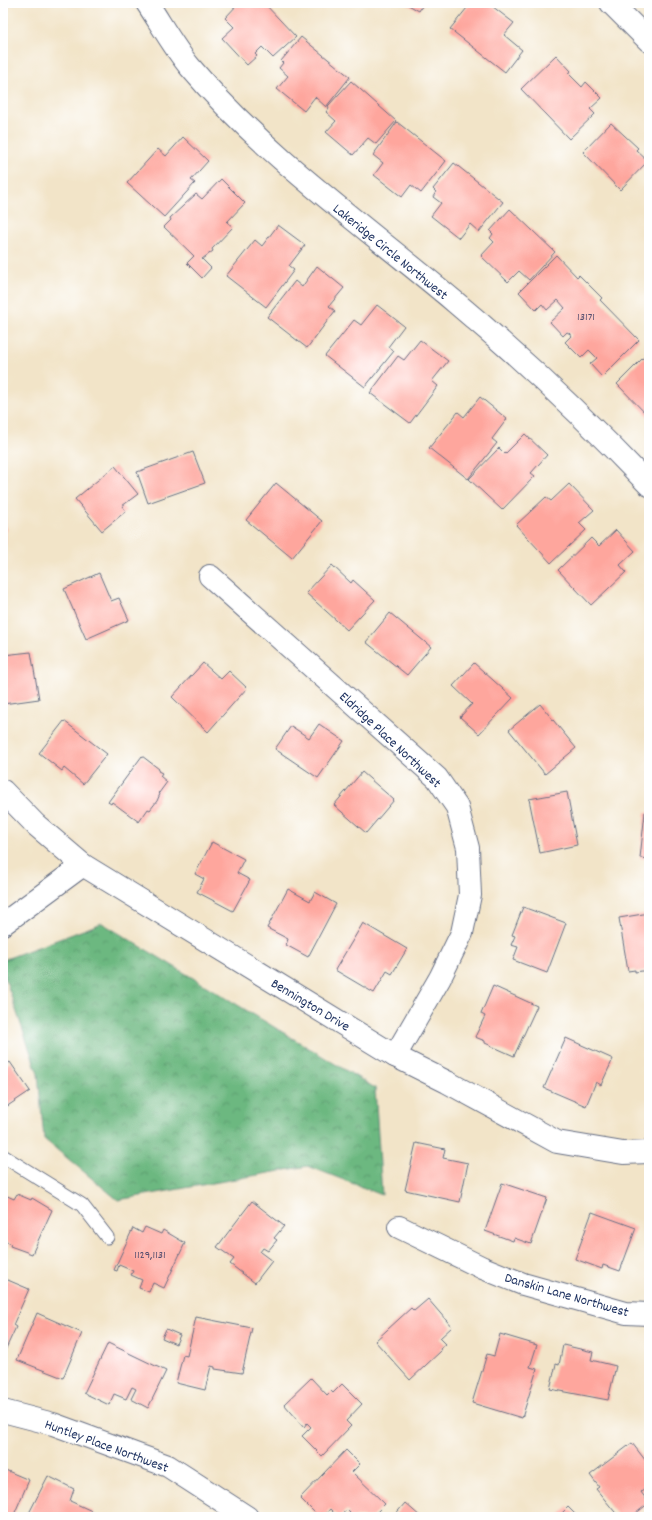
<svg xmlns="http://www.w3.org/2000/svg" width="652" height="1520" font-family="Dekko,sans-serif">
<style>
.forest{fill:url(#forest-crowns);stroke:#44746f}
.building{fill:#fea69d}
.lines{fill:none;stroke-linecap:round;stroke-linejoin:round}
.lane-casing{stroke:#666e83;stroke-width:15}
.street-casing{stroke:#666e83;stroke-width:24}
.lane{stroke:#fff;stroke-width:13}
.street{stroke:#fff;stroke-width:22}
.labels{text-anchor:middle;stroke-width:3;stroke-linejoin:round;paint-order:stroke}
.number-label{font-size:12px;fill:#544d6e}
.street-label{font-size:14px;fill:#1b2f5e;stroke:#fff}
</style>
<defs>
<pattern id="forest-crowns" width="20" height="18" patternUnits="userSpaceOnUse"><rect width="20" height="18" fill="#6cb880"/><path d="M2 6a3 3 0 1 1 6 0M12 15a3 3 0 1 1 6 0" fill="none" stroke="#58966c"/></pattern>
</defs>
<rect width="100%" height="100%" fill="#fff"/>
<filter id="ink" filterUnits="userSpaceOnUse"><feTurbulence type="fractalNoise" baseFrequency=".025" numOctaves="2"/><feDisplacementMap in="SourceGraphic" scale="8" xChannelSelector="R" yChannelSelector="G"/><feConvolveMatrix kernelMatrix="1 2 1 2 8 2 1 2 1" color-interpolation-filters="sRGB"/></filter>
<filter id="wash" filterUnits="userSpaceOnUse"><feTurbulence type="fractalNoise" baseFrequency=".012" numOctaves="4" result="noise"/><feDisplacementMap in="SourceGraphic" scale="16" xChannelSelector="R" yChannelSelector="G"/><feGaussianBlur stdDeviation="0.9" result="paint"/><feColorMatrix in="noise" values="0 0 0 0 0 0 0 0 0 0 0 0 0 0 0 0 0 1.4 0 .05"/><feComposite in="paint" operator="in"/></filter>
<g filter="url(#wash)">
<rect width="100%" height="100%" fill="#f2e4c8"/>
<!-- forest -->
<polygon class="forest" points="102,923 375,1088 382,1195 308,1166 118,1200 44,1139 38,1074 3,972 3,960"/>
<g id="blocks">
<!-- building -->
<g class="building">
<polygon points="239,3 264,3 296,37 273,58 262,47 255,54 257,56 247,65 222,38 234,27 225,18"/>
<polygon points="405,3 424,3 419,11"/>
<polygon points="471,3 488,3 514,23 504,35 522,50 505,72 450,29"/>
<polygon points="301,37 350,77 326,107 315,97 304,111 277,89 288,76 279,68 283,63 281,61"/>
<polygon points="556,55 571,71 568,73 582,87 586,82 602,98 590,109 595,114 569,139 521,89"/>
<polygon points="351,81 396,121 376,144 368,138 353,155 326,132 336,121 326,112 329,108 328,106"/>
<polygon points="397,122 446,161 421,193 411,185 402,197 374,175 383,163 373,155"/>
<polygon points="611,123 638,148 636,150 648,161 620,190 583,152"/>
<polygon points="183,137 208,161 191,180 195,183 164,217 127,183 158,149 166,156"/>
<polygon points="454,163 503,202 479,232 470,224 459,238 431,216 441,203 433,197 436,192 433,189"/>
<polygon points="221,179 245,203 227,222 233,227 212,249 213,251 202,259 211,268 202,278 187,263 194,256 164,227 171,220 170,218 196,194 202,199"/>
<polygon points="510,209 555,252 529,280 519,271 508,282 481,256 494,242 490,238 493,234 490,231"/>
<polygon points="278,225 305,245 289,266 294,270 266,307 226,276 255,240 262,246"/>
<polygon points="556,255 577,277 579,275 602,298 600,300 639,340 602,377 590,364 597,358 589,350 581,358 565,342 572,335 567,332 563,336 550,322 565,308 558,300 547,310 542,304 536,310 519,292"/>
<polygon points="317,266 344,288 329,306 335,311 307,348 267,317 295,281 302,287"/>
<polygon points="377,305 404,326 388,347 394,351 365,387 325,356 354,320 361,325"/>
<polygon points="420,340 448,361 432,381 438,386 410,423 370,393 398,356 404,360"/>
<polygon points="649,352 649,417 617,384"/>
<polygon points="480,397 507,419 492,439 497,443 468,479 429,448 458,412 464,417"/>
<polygon points="525,434 547,455 531,473 535,476 502,510 469,479 499,448 505,454"/>
<polygon points="193,452 205,483 148,503 137,472"/>
<polygon points="115,466 138,494 122,506 126,511 102,531 75,499"/>
<polygon points="276,483 322,521 292,558 246,520"/>
<polygon points="569,484 594,510 579,523 586,530 551,563 516,525 546,497 551,501"/>
<rect x="3" y="518" width="3" height="27"/>
<polygon points="616,530 635,551 620,565 626,572 591,605 558,570 591,538 599,546"/>
<polygon points="332,565 351,583 353,580 375,600 347,630 306,593"/>
<polygon points="99,573 111,601 119,598 129,620 86,639 64,589"/>
<polygon points="390,613 431,647 407,675 366,642"/>
<polygon points="31,652 39,699 3,704 3,655"/>
<polygon points="203,663 221,679 229,671 247,688 208,732 172,697"/>
<polygon points="474,663 513,698 479,734 460,717 472,704 453,686"/>
<polygon points="540,704 576,748 545,774 509,730"/>
<polygon points="64,721 107,754 83,784 64,768 62,771 39,753"/>
<polygon points="319,724 344,741 318,778 275,749 291,726 309,738"/>
<polygon points="142,756 159,769 158,771 162,773 160,776 167,782 159,793 160,794 157,801 150,810 148,809 139,822 112,802 111,804 108,802"/>
<polygon points="362,772 394,800 366,833 334,805"/>
<polygon points="567,792 577,845 540,853 529,799"/>
<polygon points="645,812 649,812 649,859 640,858"/>
<polygon points="212,842 244,859 237,873 250,880 233,911 197,892 204,879 195,874"/>
<polygon points="288,889 310,901 315,892 336,904 308,957 286,945 288,939 267,928"/>
<polygon points="523,907 566,923 547,973 513,960 518,947 511,945 515,936 512,935"/>
<polygon points="649,913 649,970 635,972 635,970 628,971 619,918"/>
<polygon points="363,923 407,949 392,974 387,971 374,993 335,970"/>
<polygon points="493,986 537,1006 514,1056 485,1043 485,1041 475,1037 485,1016 481,1014"/>
<polygon points="566,1038 613,1059 601,1085 596,1082 586,1106 544,1088"/>
<polygon points="10,1062 30,1091 3,1109 3,1067"/>
<polygon points="416,1143 445,1149 443,1158 468,1163 460,1202 405,1190"/>
<polygon points="502,1183 547,1198 531,1244 514,1238 513,1241 485,1231"/>
<polygon points="3,1194 14,1199 17,1194 31,1200 32,1198 52,1210 32,1254 10,1246 11,1244 3,1240"/>
<polygon points="252,1201 284,1226 274,1238 277,1240 268,1251 263,1248 260,1252 272,1261 255,1283 230,1264 234,1259 217,1247"/>
<polygon points="592,1212 636,1228 620,1271 603,1265 602,1269 575,1259"/>
<polygon points="145,1227 161,1234 163,1230 185,1243 164,1288 153,1283 149,1292 139,1288 142,1280 131,1275 133,1271 119,1265 117,1271 114,1270 133,1228 142,1233"/>
<polygon points="3,1278 29,1289 13,1325 16,1327 3,1355"/>
<polygon points="428,1299 452,1327 440,1338 446,1344 440,1349 441,1351 410,1380 375,1341 411,1308 414,1311"/>
<polygon points="37,1313 82,1333 63,1378 17,1360"/>
<polygon points="196,1317 252,1328 242,1373 215,1369 215,1367 211,1366 205,1390 176,1383 183,1355 187,1356"/>
<polygon points="166,1329 180,1335 176,1344 162,1338"/>
<polygon points="500,1334 537,1345 530,1367 537,1369 522,1418 472,1403 487,1354 494,1356"/>
<polygon points="108,1343 166,1371 148,1408 131,1399 136,1389 132,1387 126,1399 114,1394 109,1405 84,1393"/>
<polygon points="563,1345 593,1352 591,1360 616,1366 608,1400 550,1389 556,1364 559,1365"/>
<polygon points="311,1378 327,1395 331,1391 333,1393 342,1384 362,1404 346,1421 351,1426 322,1456 302,1436 311,1427 307,1423 304,1427 284,1404"/>
<polygon points="632,1443 649,1465 649,1486 641,1492 649,1503 631,1517 619,1517 596,1489 599,1487 590,1475"/>
<polygon points="346,1450 360,1464 352,1472 385,1504 372,1517 346,1517 350,1513 347,1510 338,1517 330,1509 323,1517 319,1517 300,1498"/>
<polygon points="3,1469 29,1480 13,1517 3,1517"/>
<polygon points="48,1476 74,1489 70,1501 94,1512 91,1517 27,1517"/>
<polygon points="405,1503 421,1517 393,1517"/>
<polygon points="568,1507 578,1517 558,1517"/>
</g>
</g>
</g>
<g filter="url(#ink)">
<use href="#blocks" fill-opacity="0" stroke="#666e83" stroke-width="1"/>
<g class="lines">
<defs>
<polyline id="lane" points="3,1156 82,1205 107,1237"/>
<g id="street">
<path d="M147,3C161,24 174,48 190,67C267,158 365,226 455,302C523,359 588,421 649,485"/>
<polyline points="611,3 649,41"/>
<polyline points="210,576 437,778 457,807 468,848 470,895 462,933 440,978 395,1056"/>
<polyline points="3,791 36,825 83,865 395,1056 447,1082 557,1142 623,1153 649,1152"/>
<polyline points="3,924 83,865"/>
<polyline points="399,1227 483,1268 523,1284 626,1313 649,1314"/>
<polyline points="3,1411 53,1424 168,1466 247,1517"/>
</g>
</defs>
<!-- lane casing -->
<use href="#lane" class="lane-casing"/>
<!-- street casing -->
<use href="#street" class="street-casing"/>
<!-- lane -->
<use href="#lane" class="lane"/>
<!-- street -->
<use href="#street" class="street"/>
</g>
</g>
<g class="labels">
<!-- number labels -->
<g class="number-label">
<text x="586" y="320">13171</text>
<text x="150" y="1258">1129,1131</text>
</g>
<!-- street labels -->
<g class="street-label">
<text transform="translate(391 251) rotate(39)" y="5">Lakeridge Circle Northwest</text>
<text transform="translate(391 739) rotate(43)" y="5">Eldridge Place Northwest</text>
<text transform="translate(311 1004) rotate(31)" y="5">Bennington Drive</text>
<text transform="translate(567 1294) rotate(16)" y="5">Danskin Lane Northwest</text>
<text transform="translate(107 1445) rotate(20)" y="5">Huntley Place Northwest</text>
</g>
</g>
<!-- margin -->
<rect width="652" height="1520" fill="none" stroke="#fff" stroke-width="16"/>
</svg>
